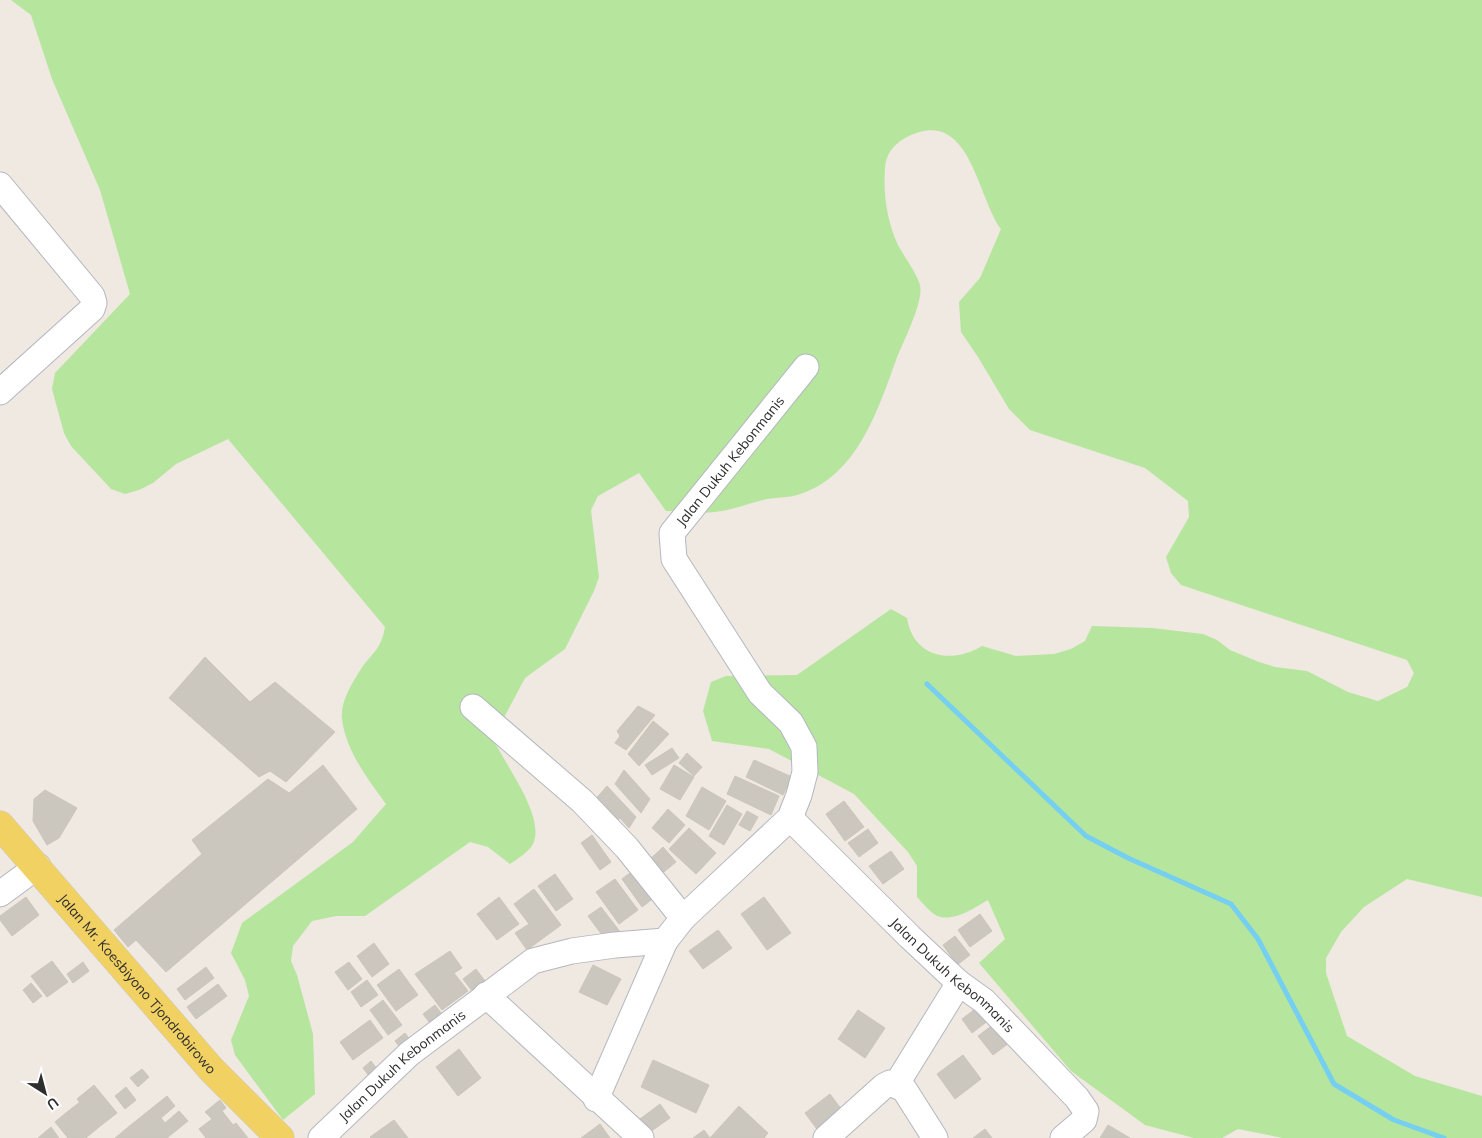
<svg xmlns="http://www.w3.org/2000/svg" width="1482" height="1138" font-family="Mulish,sans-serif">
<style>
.green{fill:#b6e59e}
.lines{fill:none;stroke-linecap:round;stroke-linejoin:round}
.stream{stroke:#75cff0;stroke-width:5}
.building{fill:#cbc7bf;stroke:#cbc5ba}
.minor-casing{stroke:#b4b7c1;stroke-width:27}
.major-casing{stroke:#c9c9c9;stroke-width:29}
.minor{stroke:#fff;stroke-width:25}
.major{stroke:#f2d163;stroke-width:28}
.labels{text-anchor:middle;stroke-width:5;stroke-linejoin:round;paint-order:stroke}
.street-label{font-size:14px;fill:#2e2e2e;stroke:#fff}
</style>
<rect width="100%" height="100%" fill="#efe9e1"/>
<!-- green -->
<path class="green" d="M11,0H1482V897L1407,879L1364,907L1341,932L1326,958V973L1347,1036L1415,1076L1482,1096V1138H1283L1238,1129L1222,1138H1194L1145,1125L1071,1071L979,963L1005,939L988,900C974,908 950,925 934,914C928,910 922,902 917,897V866L908,852L854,794L769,749L712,741L703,711L711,682L726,676L797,675L891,609L907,618C913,657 951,665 982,646L1016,656L1054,654L1071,649L1085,641L1092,626L1152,628L1203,634L1217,640L1230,650L1259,662L1275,667L1307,671L1348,692L1378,701L1407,687L1414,673L1407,660L1181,585L1171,573L1166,557L1189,517L1188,501L1145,468L1030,430L1009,409L978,357L961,332L959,302L980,278L1001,229C976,195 970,103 905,138C893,145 886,154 885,168C883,194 887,221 898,245C905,258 916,272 920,285C924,302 902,344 896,360C878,410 857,476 800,494C790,498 778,497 767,499C750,503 732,510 715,512C699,514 682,511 666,511L639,473L598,496L591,510L599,577L594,591L565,649L525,678L493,738C504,764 546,816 533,844C529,852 517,859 510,864L488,847L470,842L365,916H336L312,921L293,946L291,961L297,975L313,1034L315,1094L283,1120L235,1055L231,1040L249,996L245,980L231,953L242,923L353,842L386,804C367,778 346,751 342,719C340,703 351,685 359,672C371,653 381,651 385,627L228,439L176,464L153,483L139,490L125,494L111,489L71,446L64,433L52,389L55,373L130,294L100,190L52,79L31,15Z"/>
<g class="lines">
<!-- stream -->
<polyline class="stream" points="927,684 1086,836 1128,858 1231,904 1258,939 1334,1084 1394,1120 1444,1138"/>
</g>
<!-- building -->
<g class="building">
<polygon points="205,657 250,702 275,682 335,732 286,782 270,771 259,777 169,698"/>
<polygon points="638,706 655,715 626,750 615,743 620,736 617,731"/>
<polygon points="653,721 669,734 639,766 628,754"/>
<polygon points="672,748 679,758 652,775 645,765"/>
<polygon points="687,753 702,767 694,776 679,763"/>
<polygon points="754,760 792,777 783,795 746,777"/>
<polygon points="323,765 357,809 166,972 136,940 128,947 114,930 202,854 192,840 268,779 289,793"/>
<polygon points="674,765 694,777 680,800 660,789"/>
<polygon points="624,770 650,799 641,813 615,784"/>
<polygon points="735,776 779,796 771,815 727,794"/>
<polygon points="607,786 636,817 629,828 620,818 616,822 594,801"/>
<polygon points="702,787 726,801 709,830 686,816"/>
<polygon points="45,790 77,808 59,838 47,845 33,821 34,799"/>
<polygon points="844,801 864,827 845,841 826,814"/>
<polygon points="727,805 742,814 724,845 709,836"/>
<polygon points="668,809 685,825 669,843 652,828"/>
<polygon points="747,811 758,817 750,831 739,825"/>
<polygon points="689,828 716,853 696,874 669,849"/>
<polygon points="868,829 878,843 859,857 848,843"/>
<polygon points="592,835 611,862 600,870 581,843"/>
<polygon points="663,847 676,862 659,876 647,862"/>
<polygon points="891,851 904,869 883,884 869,866"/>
<polygon points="634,870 655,897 642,907 622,879"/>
<polygon points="555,874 573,899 556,911 538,886"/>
<polygon points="615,879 638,910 619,924 596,892"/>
<polygon points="534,889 561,925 527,950 515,933 529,924 514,904"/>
<polygon points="26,897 39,915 12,936 0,920 0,916"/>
<polygon points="499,897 519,924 497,940 477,914"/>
<polygon points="764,897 791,933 767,950 741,914"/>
<polygon points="601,907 621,933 608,943 588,916"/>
<polygon points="980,914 992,931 970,947 958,930"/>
<polygon points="718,930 732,948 703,969 689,951"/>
<polygon points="955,936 970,955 957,965 943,945"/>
<polygon points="374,943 389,964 372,977 357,956"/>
<polygon points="450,951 462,968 454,973 468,991 442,1010 415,974"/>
<polygon points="52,961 68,982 47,997 31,976"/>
<polygon points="83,962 89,971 73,983 67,974"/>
<polygon points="349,962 362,979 348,990 335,972"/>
<polygon points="593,965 621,979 607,1005 579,992"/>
<polygon points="206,967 214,978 185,1000 177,989"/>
<polygon points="399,969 418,995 396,1011 377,985"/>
<polygon points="476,969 491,989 478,999 463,979"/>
<polygon points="367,980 378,995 361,1007 351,992"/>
<polygon points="31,983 42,996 33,1003 23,990"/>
<polygon points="218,984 227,996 196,1019 187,1007"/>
<polygon points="383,1000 402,1025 388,1035 370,1010"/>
<polygon points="435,1005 448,1022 436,1031 423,1014"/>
<polygon points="979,1006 989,1020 972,1033 962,1019"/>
<polygon points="858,1010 885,1028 865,1058 838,1039"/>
<polygon points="370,1020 383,1038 353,1060 340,1042"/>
<polygon points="998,1021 1013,1040 993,1055 978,1036"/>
<polygon points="405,1033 416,1048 406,1055 395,1041"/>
<polygon points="459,1049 481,1078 458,1096 436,1067"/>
<polygon points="963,1055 981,1079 955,1099 937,1074"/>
<polygon points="653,1060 709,1085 696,1113 641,1087"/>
<polygon points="371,1061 383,1077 375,1084 363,1068"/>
<polygon points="142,1069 149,1077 138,1087 130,1078"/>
<polygon points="94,1085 117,1113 99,1127 77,1099"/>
<polygon points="126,1087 136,1100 125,1109 115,1096"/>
<polygon points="830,1094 847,1117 822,1136 805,1113"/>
<polygon points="167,1096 175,1106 161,1118 165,1123 179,1111 188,1121 167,1138 144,1138 132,1124"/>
<polygon points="220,1100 226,1108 222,1111 233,1125 216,1138 206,1138 199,1129 212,1119 205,1112"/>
<polygon points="80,1102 99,1127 87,1137 67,1112"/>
<polygon points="660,1104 670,1118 650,1132 640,1119"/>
<polygon points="739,1106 768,1133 764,1138 710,1138"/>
<polygon points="67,1112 87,1137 86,1138 68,1138 55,1122"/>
<polygon points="394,1120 408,1138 371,1138 370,1137"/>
<polygon points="236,1123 248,1138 216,1138 233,1125"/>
<polygon points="132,1124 144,1138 115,1138"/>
<polygon points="600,1124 610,1138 581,1138"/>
<polygon points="1108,1125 1130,1138 1100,1138"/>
<polygon points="51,1127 59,1138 38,1138"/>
<polygon points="985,1129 992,1138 973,1138"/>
<polygon points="704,1130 710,1138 693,1138"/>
</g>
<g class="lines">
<defs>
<g id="minor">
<polyline points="0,185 92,296 94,303 92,309 0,392"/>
<polyline points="473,707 582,801 627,848 683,918"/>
<path id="s1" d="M790,818L910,937L959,983L984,1001L1077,1098L1086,1111L1084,1120L1063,1138"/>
<polyline points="0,894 38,866"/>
<polyline points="486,995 641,1138"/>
<polyline points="896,1085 959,983"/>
<polyline points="596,1099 665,941"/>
<path id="s2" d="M321,1138L409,1054L533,961L572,951L615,945L665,941L683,918L790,818L799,795L805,772L804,747L791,723L760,693L674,559L672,533L806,367"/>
<polyline points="826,1138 884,1086 890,1083 904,1089 935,1138"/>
</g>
<g id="major">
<path id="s3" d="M0,825L211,1069L280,1138"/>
</g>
</defs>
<!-- minor casing -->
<use href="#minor" class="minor-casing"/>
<!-- major casing -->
<use href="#major" class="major-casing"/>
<!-- minor -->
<use href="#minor" class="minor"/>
<!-- major -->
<use href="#major" class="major"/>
</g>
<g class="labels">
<!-- street labels -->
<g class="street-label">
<text dy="5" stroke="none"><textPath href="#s2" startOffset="1008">Jalan Dukuh Kebonmanis</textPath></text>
<text dy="5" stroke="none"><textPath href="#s1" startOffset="226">Jalan Dukuh Kebonmanis</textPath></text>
<text dy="5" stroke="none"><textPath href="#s3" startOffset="210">Jalan Mr. Koesbiyono Tjondrobirowo</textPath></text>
<text dy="5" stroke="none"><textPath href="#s2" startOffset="109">Jalan Dukuh Kebonmanis</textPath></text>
</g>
</g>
<!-- north arrow -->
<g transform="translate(45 1093) rotate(144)" stroke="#ffffff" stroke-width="4" paint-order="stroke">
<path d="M0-4L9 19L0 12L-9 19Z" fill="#2e2e2e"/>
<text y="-8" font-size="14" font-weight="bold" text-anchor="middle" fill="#2e2e2e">U</text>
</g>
</svg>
